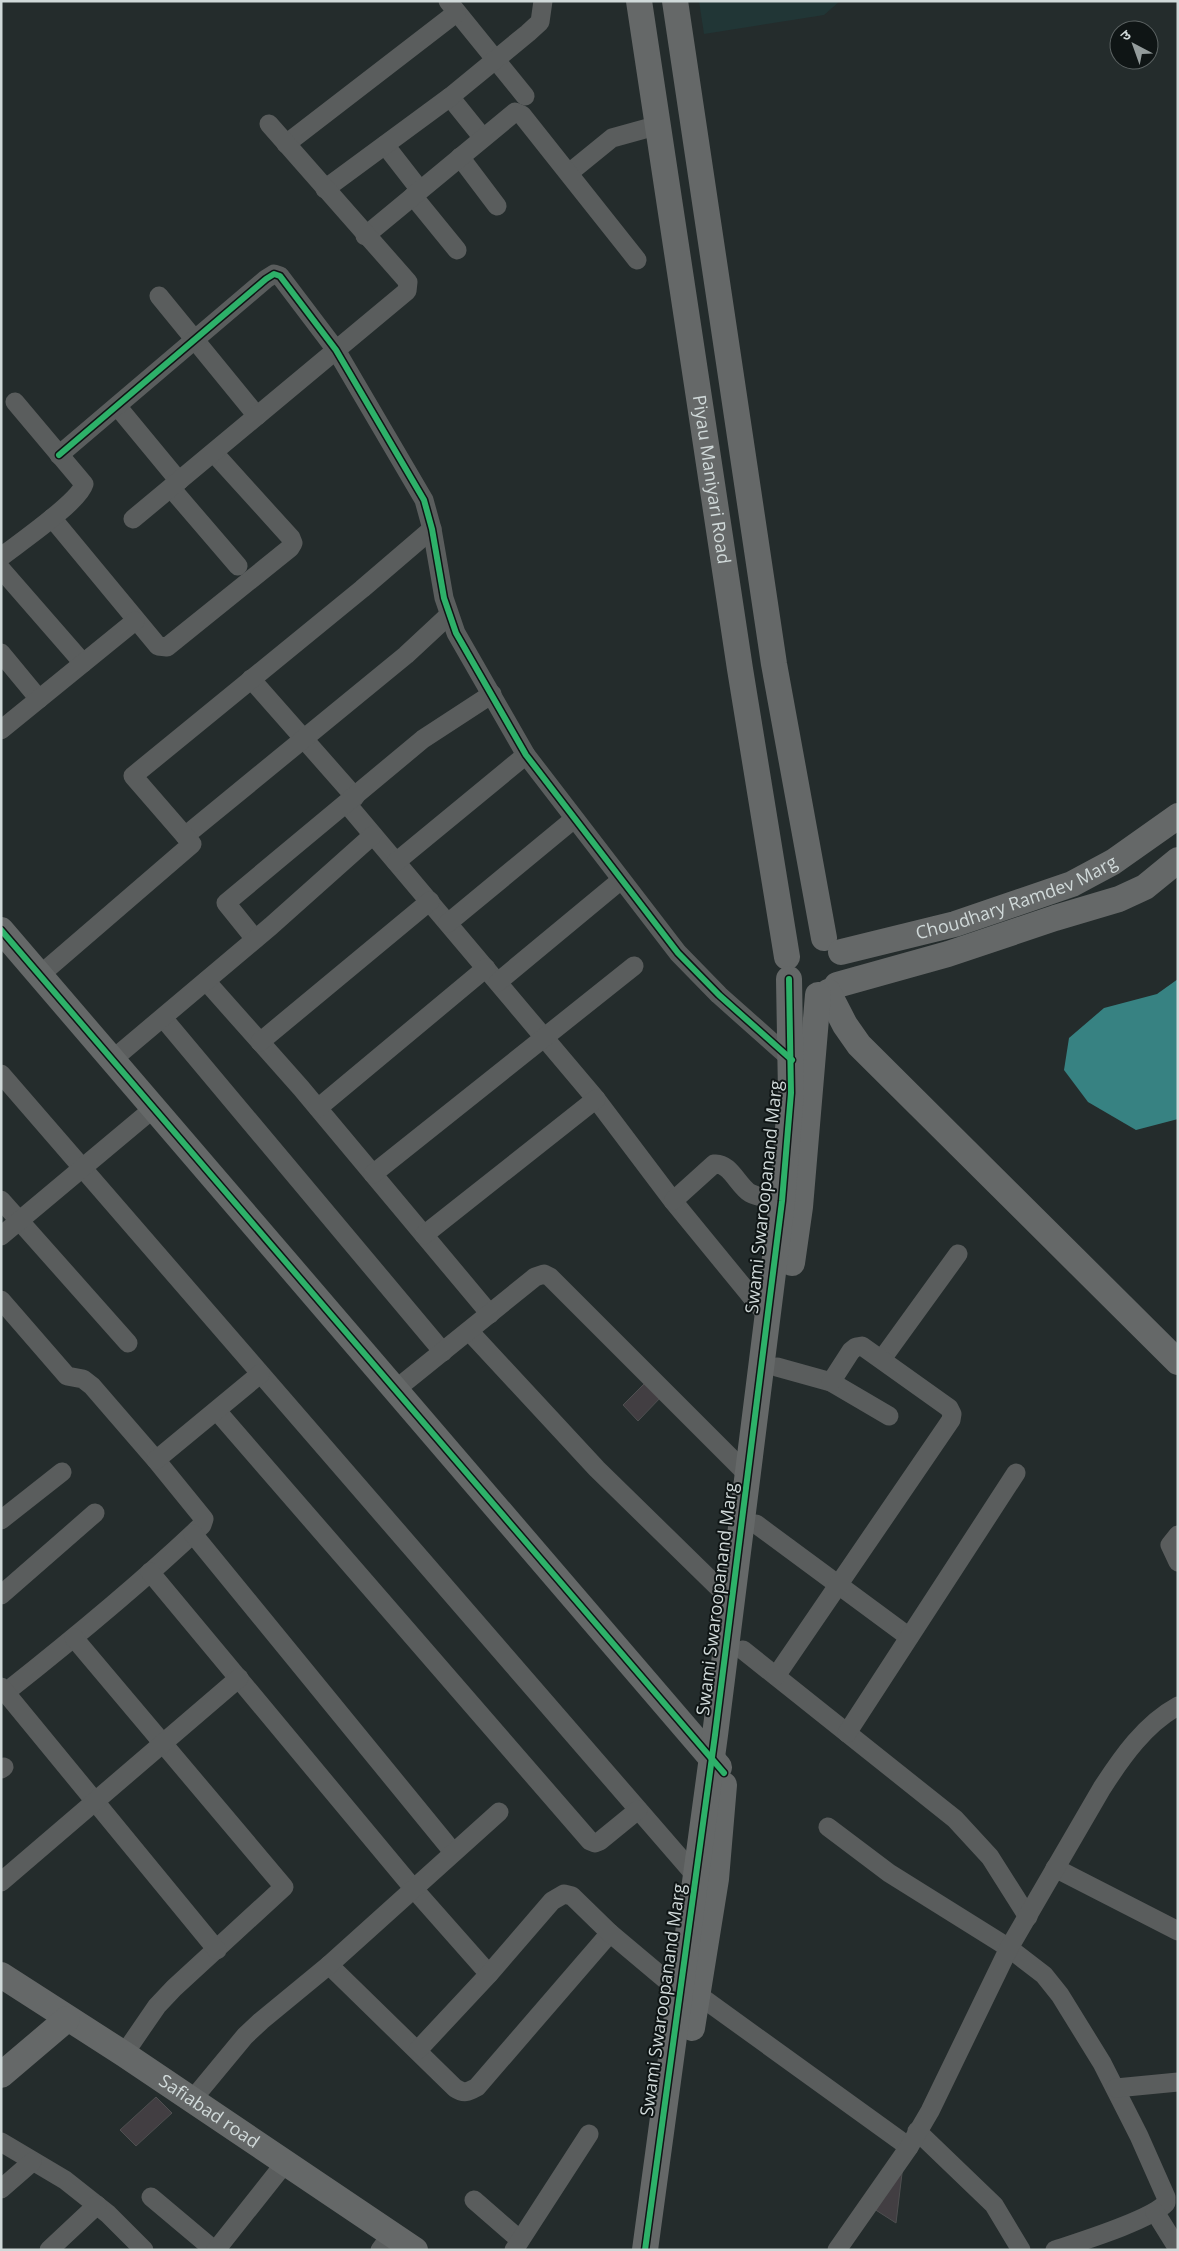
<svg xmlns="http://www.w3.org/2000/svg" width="1179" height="2251" font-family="'Open Sans','Noto Sans Devanagari',sans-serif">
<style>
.built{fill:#213636}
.water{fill:#378282}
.building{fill:#423e42;stroke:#4e4f50}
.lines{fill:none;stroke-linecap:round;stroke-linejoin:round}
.street{stroke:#5a5d5d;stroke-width:19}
.secondary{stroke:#656868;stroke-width:26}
.cycleway-casing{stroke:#0f1515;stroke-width:9}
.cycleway{stroke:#2db169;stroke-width:6}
.labels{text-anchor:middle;stroke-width:4;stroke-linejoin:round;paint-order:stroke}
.street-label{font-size:18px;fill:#d0d9d9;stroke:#0f1515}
</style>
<rect width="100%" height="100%" fill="#242c2c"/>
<!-- built -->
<polygon class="built" points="699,1 840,1 824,15 704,34"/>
<!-- water -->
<polygon class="water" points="1178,979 1178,1119 1136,1130 1088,1102 1064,1070 1069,1038 1104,1008 1157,994"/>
<!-- building -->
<g class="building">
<polygon points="647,1381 662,1396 638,1421 623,1405"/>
<polygon points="156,2097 172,2113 136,2146 120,2130"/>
<polygon points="904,2157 896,2223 871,2207"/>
</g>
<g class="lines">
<!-- street -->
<g class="street">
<polyline points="448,1 525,96"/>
<polyline points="450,97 483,138"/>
<polyline points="286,144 456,13"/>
<polyline points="385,145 420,190"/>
<polyline points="460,157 497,206"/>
<polyline points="569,173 612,138 659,125"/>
<polyline points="325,189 450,97 528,33 540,22 543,1"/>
<polyline points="413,196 457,250"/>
<polyline points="365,236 515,112 522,115 637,260"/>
<polyline points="159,296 257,416"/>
<polyline points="117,406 179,481"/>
<polyline points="59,455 266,279 274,274 280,276 336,350 424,500 432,529 444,598 456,633 526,755 678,953 719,995 792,1060"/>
<polyline points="171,488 238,566"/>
<polyline points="52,518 158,646 167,647 290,548 293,543 291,538 214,453"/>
<polyline points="133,519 407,291 408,282 269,124"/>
<path d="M1,557C19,543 79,502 84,484L15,402"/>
<polyline points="1,569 83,663"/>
<polyline points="1,653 39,699"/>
<polyline points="251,679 355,797"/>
<polyline points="1,730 135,621"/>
<polyline points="347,804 596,1099 673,1201 768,1317"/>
<polyline points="185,836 406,655 449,615"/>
<polyline points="396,862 526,755"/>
<polyline points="448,923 574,819"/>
<polyline points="255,939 226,903 423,739 492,694"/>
<polyline points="40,975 192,844 133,776 362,589 432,529"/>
<polyline points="206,981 301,1088 490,1314"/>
<polyline points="498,982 621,880"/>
<polyline points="163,1018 443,1352"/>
<polyline points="260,1042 430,901"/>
<polyline points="112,1060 271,926 373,835"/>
<polyline points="1,1074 695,1875"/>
<polyline points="318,1108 486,968"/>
<polyline points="373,1174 634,966"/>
<polyline points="1,1200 128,1343"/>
<path d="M673,1201L714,1164C730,1162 738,1186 750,1193C759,1198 772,1199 782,1201"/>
<polyline points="424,1235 596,1099"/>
<polyline points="1,1236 154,1108"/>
<path d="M1,1300L67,1376L83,1379L92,1386L156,1460L204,1519L202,1525C140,1584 73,1639 6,1692"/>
<polyline points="469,1331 597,1469 731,1600"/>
<polyline points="882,1359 958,1254"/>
<polyline points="777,1367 831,1382 889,1416"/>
<polyline points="395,1390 535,1277 544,1274 550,1277 748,1475"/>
<polyline points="217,1411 590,1841 595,1843 600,1841 638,1810"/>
<polyline points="156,1460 260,1374"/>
<polyline points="1,1520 62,1472"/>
<polyline points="756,1524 909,1637"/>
<polyline points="193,1534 453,1852"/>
<polyline points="1178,1535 1170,1545 1178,1562"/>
<polyline points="150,1572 413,1888 489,1974"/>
<polyline points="1,1595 95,1513"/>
<polyline points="74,1638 284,1887 174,1988 157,2006 124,2054"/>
<polyline points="743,1650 955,1819 990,1857 1028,1917"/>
<polyline points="776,1676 951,1420 952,1414 949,1408 862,1346 856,1347 851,1351 831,1382"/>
<polyline points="1,1687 217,1950"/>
<polyline points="847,1733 1016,1473"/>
<polyline points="1,1769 4,1767"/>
<path d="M828,1827L889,1873L1009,1948L1044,1975L1060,1995L1102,2063L1139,2136L1166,2197V2203C1151,2220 1079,2242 1055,2250"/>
<polyline points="1055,1868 1178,1931"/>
<polyline points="1,1882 239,1678"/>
<path d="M329,1965L455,2088C464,2094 468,2092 477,2087L610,1933"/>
<polyline points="697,1994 909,2147"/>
<polyline points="418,2050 489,1974 552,1901 564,1894 572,1896 610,1933 679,1991"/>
<polyline points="1116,2088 1178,2082"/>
<polyline points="192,2100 245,2036 261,2021 329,1965 499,1812"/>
<polyline points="917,2131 994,2205 1021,2250"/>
<polyline points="1,2142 65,2180 108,2214 144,2250"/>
<polyline points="1,2189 32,2162"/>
<polyline points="151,2197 214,2250"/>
<polyline points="474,2200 520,2240"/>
<polyline points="1155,2212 1178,2249"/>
<polyline points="49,2250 97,2205"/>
<polyline points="216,2250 285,2163"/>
<polyline points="380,2250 391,2235"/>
<polyline points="514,2250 589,2134"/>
<path d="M837,2250L909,2147L930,2111L1009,1948L1102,1788C1122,1757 1145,1724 1178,1706"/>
</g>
<!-- secondary -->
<g class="secondary">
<path id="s1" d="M639,1L740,669L787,957"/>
<polyline points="675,1 774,664 824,938"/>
<polyline points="1,930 719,1767"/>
<path id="s2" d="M841,952L955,924L1072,884L1113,862L1178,816"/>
<polyline points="837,985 948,954 1055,918 1119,899 1145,887 1178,860"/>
<polyline points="828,992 845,1025 859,1045 1178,1362"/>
<polyline points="792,1263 800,1207 818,995"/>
<path id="s3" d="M1,1975L124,2054L415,2250"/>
<polyline points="692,2028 716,1879 724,1785"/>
<polyline points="1,2075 67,2019"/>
<polyline points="645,2250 715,1735 782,1201 791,1093 789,979"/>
</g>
<defs>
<g id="cycleway">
<polyline points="59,455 266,279 274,274 280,276 336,350 424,500 432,529 444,598 456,633 526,755 678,953 719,995 792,1060"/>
<polyline points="1,930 724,1773"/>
<polyline points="645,2250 715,1735 782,1201 791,1093 789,979"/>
</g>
</defs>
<!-- cycleway casing -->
<use href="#cycleway" class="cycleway-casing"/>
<!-- cycleway -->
<use href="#cycleway" class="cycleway"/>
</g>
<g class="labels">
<!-- street labels -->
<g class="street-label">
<text dy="6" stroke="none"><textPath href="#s1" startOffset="484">Piyau Maniyari Road</textPath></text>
<text dy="6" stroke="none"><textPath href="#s2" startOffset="184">Choudhary Ramdev Marg</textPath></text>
<text transform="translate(764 1197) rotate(-84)" y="6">Swami Swaroopanand Marg</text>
<text transform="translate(717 1599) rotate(-83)" y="6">Swami Swaroopanand Marg</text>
<text transform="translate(663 2000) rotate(-82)" y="6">Swami Swaroopanand Marg</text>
<text dy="6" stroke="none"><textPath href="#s3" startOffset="249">Safiabad road</textPath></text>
</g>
</g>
<!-- border -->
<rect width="1179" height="2251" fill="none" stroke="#d0d9d9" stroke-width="5"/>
<!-- north arrow -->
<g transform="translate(1134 45) rotate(319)"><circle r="24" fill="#0f1515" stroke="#5c6363"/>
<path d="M0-4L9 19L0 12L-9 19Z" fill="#949c9c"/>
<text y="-8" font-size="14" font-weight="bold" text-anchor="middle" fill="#d0d9d9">उ</text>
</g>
</svg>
